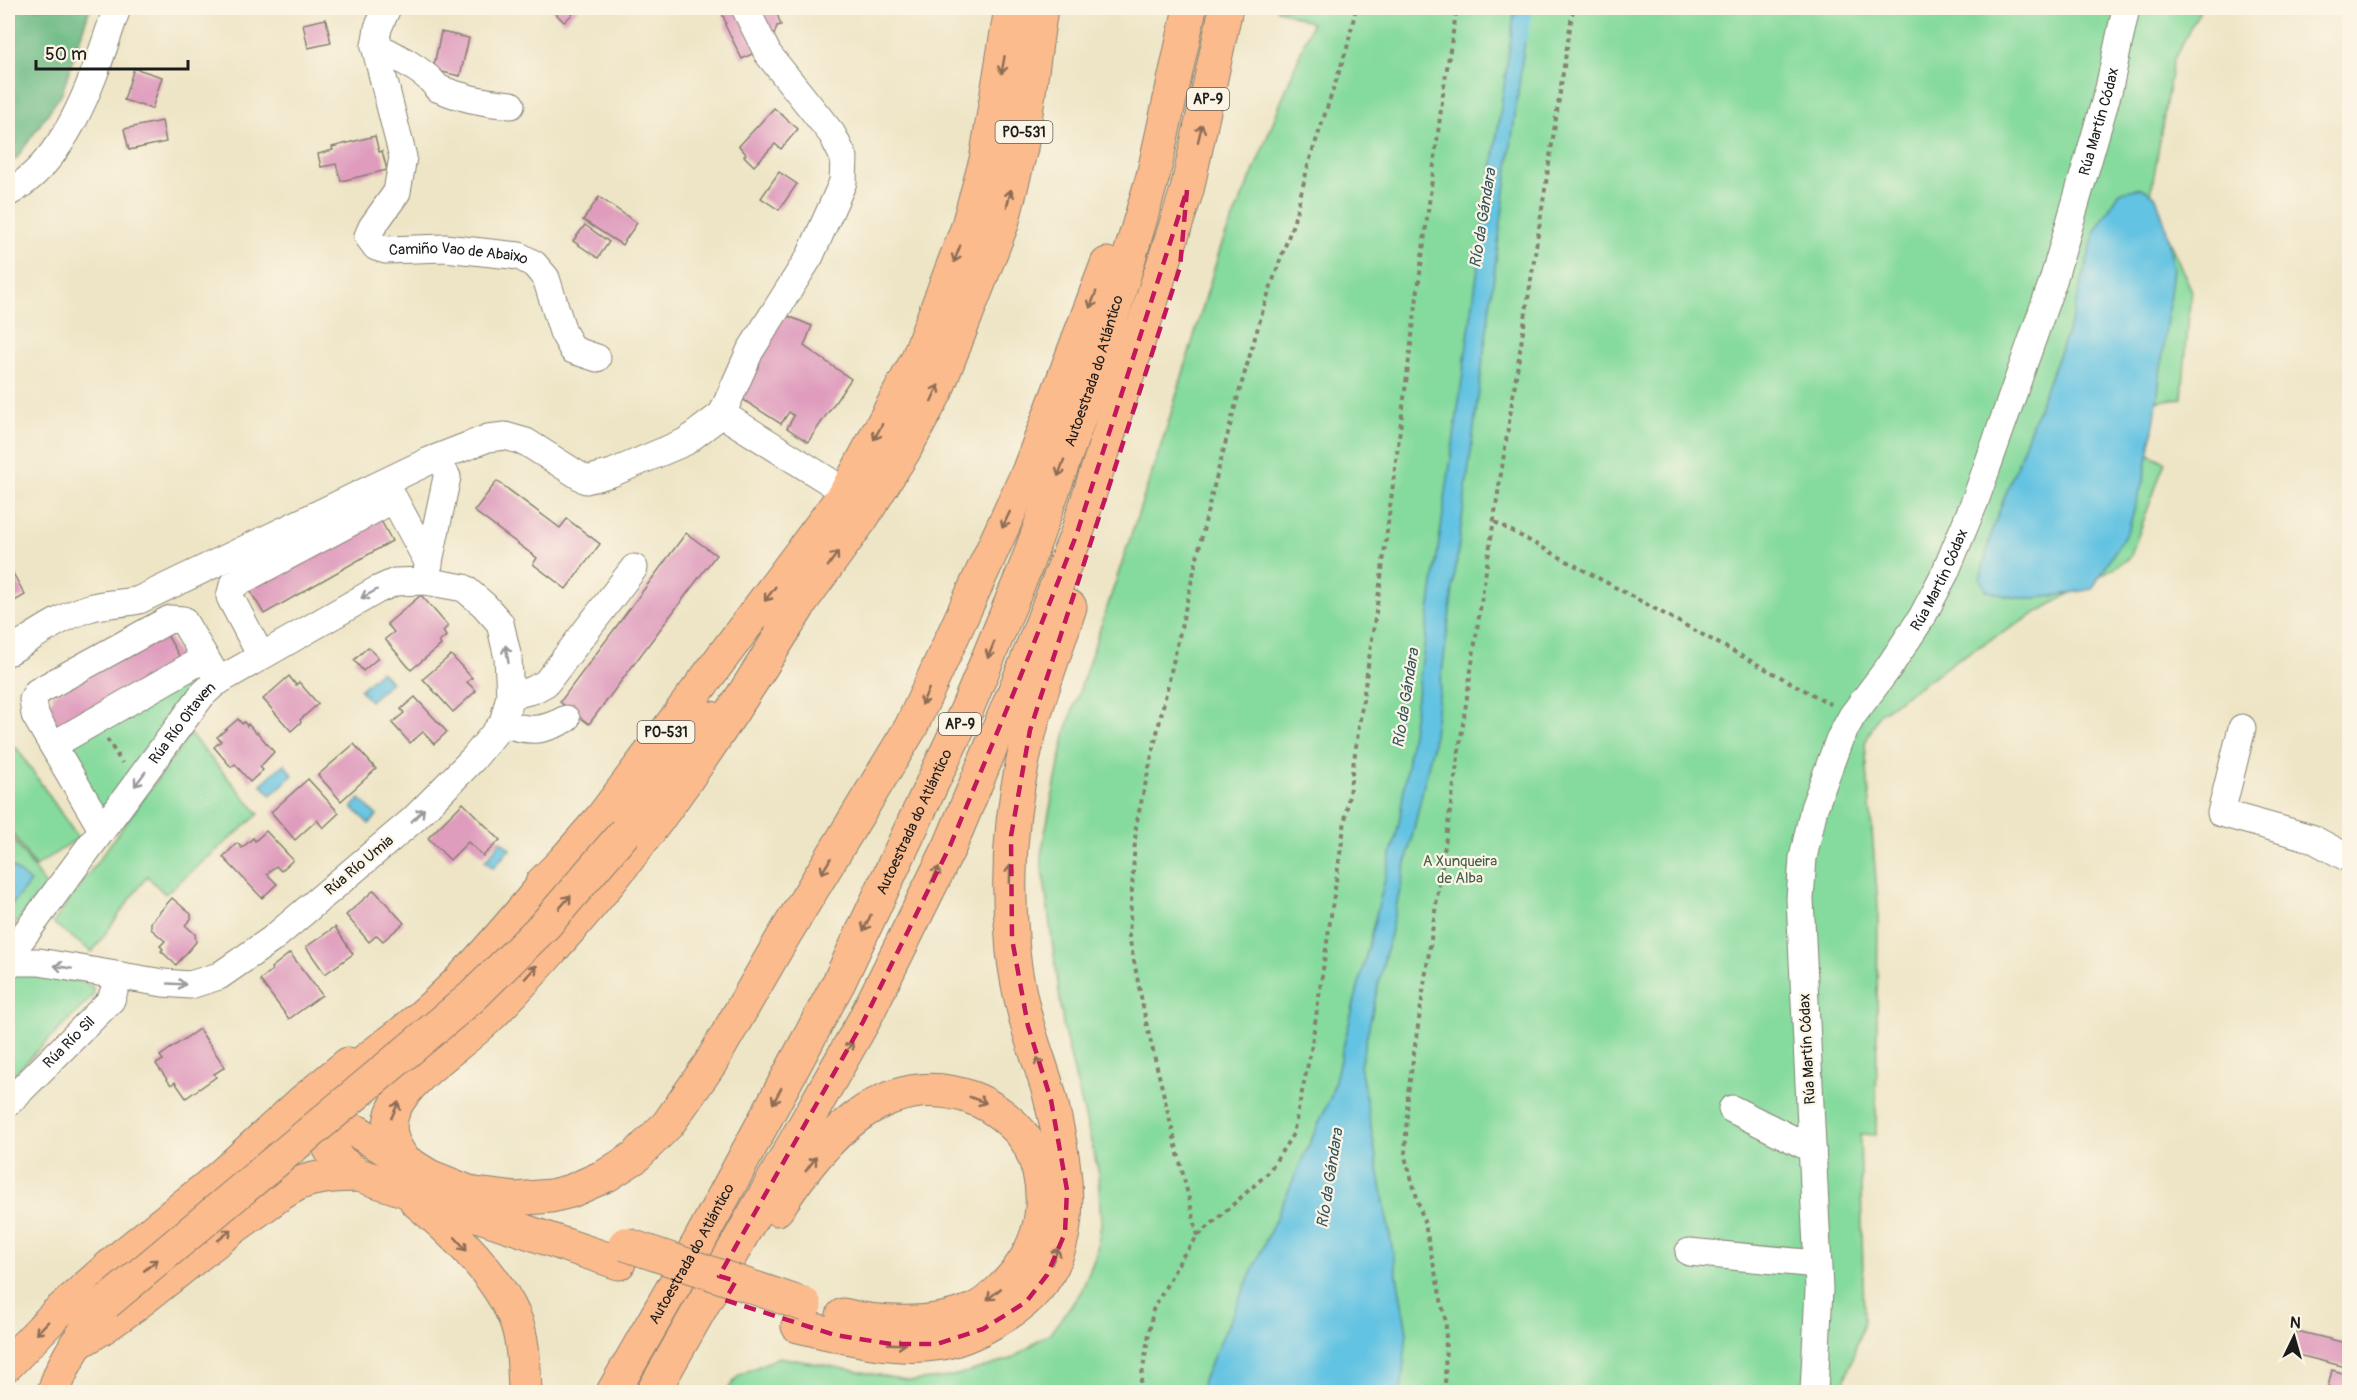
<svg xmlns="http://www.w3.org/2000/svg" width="2357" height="1400" font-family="Pangolin,sans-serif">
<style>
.green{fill:#85da9d;stroke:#507b5c;stroke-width:1.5}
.forest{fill:#6cba84;stroke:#446b50;stroke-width:1.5}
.water{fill:#64c3e2;stroke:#40707f;stroke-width:1.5}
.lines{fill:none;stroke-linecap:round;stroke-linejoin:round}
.stream{stroke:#64c3e2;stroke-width:6}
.building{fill:#df9cbd}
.minor-casing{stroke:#858071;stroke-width:29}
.major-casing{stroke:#858071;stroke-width:35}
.highway-casing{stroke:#858071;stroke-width:35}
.path{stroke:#858071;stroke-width:4;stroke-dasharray:4.5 4.5;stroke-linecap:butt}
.minor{stroke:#fff;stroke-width:27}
.major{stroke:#fbbb8d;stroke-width:33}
.highway{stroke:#fbbb8d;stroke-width:33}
.major-bridge-casing{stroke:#858071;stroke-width:35;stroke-linecap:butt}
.highway-bridge-casing{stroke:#858071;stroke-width:35;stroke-linecap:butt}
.major-bridge{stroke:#fbbb8d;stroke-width:33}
.highway-bridge{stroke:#fbbb8d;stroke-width:33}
.oneway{stroke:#8c6c54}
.oneway2{stroke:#999}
.marked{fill:none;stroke:#c2185b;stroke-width:4.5;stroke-dasharray:12 8;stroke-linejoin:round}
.labels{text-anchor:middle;stroke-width:4.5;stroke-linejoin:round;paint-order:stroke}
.shield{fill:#fcf5e5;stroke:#5f5d58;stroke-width:1.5}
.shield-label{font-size:14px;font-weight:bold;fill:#1c1c1c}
.street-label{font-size:15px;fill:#1c1c1c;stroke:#fcf5e5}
.park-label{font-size:15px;fill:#415e49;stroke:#fcf5e5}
.water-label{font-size:16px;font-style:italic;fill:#355661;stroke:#fcf5e5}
</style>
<rect width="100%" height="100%" fill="#fcf5e5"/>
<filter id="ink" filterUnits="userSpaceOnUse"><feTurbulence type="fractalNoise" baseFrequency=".0167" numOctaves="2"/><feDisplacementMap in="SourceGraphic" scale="12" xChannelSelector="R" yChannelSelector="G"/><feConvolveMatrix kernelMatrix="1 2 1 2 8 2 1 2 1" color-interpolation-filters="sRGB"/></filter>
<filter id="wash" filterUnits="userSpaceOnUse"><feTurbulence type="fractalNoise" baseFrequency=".008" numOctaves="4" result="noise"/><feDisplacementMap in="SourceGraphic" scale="24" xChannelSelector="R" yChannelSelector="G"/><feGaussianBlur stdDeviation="1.35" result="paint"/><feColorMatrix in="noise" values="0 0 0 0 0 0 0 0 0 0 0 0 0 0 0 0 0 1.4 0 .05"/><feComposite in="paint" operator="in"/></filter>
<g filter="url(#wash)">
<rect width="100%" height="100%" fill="#eee5c6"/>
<!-- green -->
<g class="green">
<polygon points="1275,8 2201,8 2173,61 2150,199 2191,289 2182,398 2127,405 2130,445 2165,462 2130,558 1958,659 1879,714 1865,743 1878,905 1876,1135 1860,1134 1864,1322 1841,1392 726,1392 739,1375 779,1357 912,1381 949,1377 986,1367 1011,1359 1051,1332 1081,1292 1096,1255 1101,1224 1098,1170 1064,1031 1041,856 1047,823 1066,731 1167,427 1221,246 1255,168 1312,23"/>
<polygon points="194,675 198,684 108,805 98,806 69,753 75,741"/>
<polygon points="190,734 259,814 165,894 147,876 92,952 53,923"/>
<polygon points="16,747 78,838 35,867 8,826 8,753"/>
<polygon points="8,831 46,886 8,934"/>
<polygon points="21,973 84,982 93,988 93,996 8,1080 8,976"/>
</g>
<!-- forest -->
<polygon class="forest" points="8,8 90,8 62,93 17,158 8,164"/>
<!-- water -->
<g class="water">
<polygon points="1515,8 1529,8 1432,749 1360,1066 1407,1332 1401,1392 1201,1392 1203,1380 1331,1096 1399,823"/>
<path d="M2142,188L2156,197L2166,227L2173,268L2155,418L2144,478L2129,528L2092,589C2053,596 2024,605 1986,590L1980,579L1992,530L2072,319L2095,231L2120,192Z"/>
<polygon points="381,671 391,682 370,701 360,690"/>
<polygon points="284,764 293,775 271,795 261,784"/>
<polygon points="360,799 377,816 369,824 352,807"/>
<polygon points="501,841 510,849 493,868 485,861"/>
<polygon points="10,865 30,882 8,909 8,868"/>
</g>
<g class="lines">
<!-- stream -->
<polyline class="stream" points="1524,39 1529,8"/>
</g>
<g id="blocks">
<!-- building -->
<g class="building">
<polygon points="550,8 579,8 564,22"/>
<polygon points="720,8 737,8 756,52 742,59 725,25 726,23"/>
<polygon points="754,8 775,8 781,25 777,26 773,38"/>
<polygon points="326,19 331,43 308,48 303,24"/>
<polygon points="441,32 469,38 460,76 433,70"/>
<polygon points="134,68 162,77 152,109 124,100"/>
<polygon points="774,108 798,129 781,149 775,144 754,166 744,156 746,154 739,146"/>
<polygon points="162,121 166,142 129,150 124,129"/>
<polygon points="375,136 379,152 382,151 387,170 341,181 336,164 321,167 318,154 333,150 332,147"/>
<polygon points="779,172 797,184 779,210 761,198"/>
<polygon points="599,197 637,223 622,245 583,220"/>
<polygon points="585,225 609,242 598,258 573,241"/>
<polygon points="781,313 812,326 804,346 851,379 808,442 787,428 794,416 789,412 781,424 739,397"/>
<polygon points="497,481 560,528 567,519 600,544 566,589 533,564 537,558 474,511"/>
<polygon points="378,515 392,541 264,614 249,589"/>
<polygon points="686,533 716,555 589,724 560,702"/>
<polygon points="8,564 25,595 8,605"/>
<polygon points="421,595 448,626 443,631 446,636 439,642 441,645 411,670 385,639 394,632 387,624"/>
<polygon points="167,635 181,659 55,733 39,707 54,698 52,695"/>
<polygon points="368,647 378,658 363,671 354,660"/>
<polygon points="451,655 472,678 467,682 476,691 453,712 423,679"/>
<polygon points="289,676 296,685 299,682 318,704 300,720 301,722 291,731 263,699"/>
<polygon points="415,697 447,732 434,744 423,732 410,743 392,723 404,713 401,709"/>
<polygon points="238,719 242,724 244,722 247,726 248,724 256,733 257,732 274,752 260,767 263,770 250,782 235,764 231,767 214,747 221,741 217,737"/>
<polygon points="354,744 376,769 341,801 318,775"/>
<polygon points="308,779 339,813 323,828 317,820 295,840 271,812"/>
<polygon points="463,803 500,840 483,856 468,842 450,860 428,838"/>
<polygon points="266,831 293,860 281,871 276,866 267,874 277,884 262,898 223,857 237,843 242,848 253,838 255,841"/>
<polygon points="374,890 404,923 383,941 377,935 369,942 346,915"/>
<polygon points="172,898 191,914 191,919 185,925 195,934 196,942 176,965 161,951 163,949 160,946 165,941 151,929 151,922"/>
<polygon points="335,927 353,954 325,974 306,947"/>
<polygon points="290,953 322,995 289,1019 260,980 272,970 271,968"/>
<polygon points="199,1029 225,1067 214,1074 216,1077 186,1098 175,1082 171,1085 156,1064 163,1060 160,1056"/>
<polygon points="2297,1331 2350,1344 2350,1368 2290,1353"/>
<polygon points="2332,1370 2350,1375 2350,1392 2333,1392 2334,1389 2328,1387"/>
</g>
</g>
</g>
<g filter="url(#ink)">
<use href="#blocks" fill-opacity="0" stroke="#858071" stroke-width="1.5"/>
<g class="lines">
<defs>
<g id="minor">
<path id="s1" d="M387,8L378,28L375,46L403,157L397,192L372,227L368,236L376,247L386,250L445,248L519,256L534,264L546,278L563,332L573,350L597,358"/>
<polyline points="745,8 768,54 832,134 844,158 843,182 810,256 750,351 722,414 846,492"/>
<path d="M375,46C390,52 430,74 437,88C461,98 485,103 511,105"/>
<path d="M8,193C71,158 95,72 117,8"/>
<polyline points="427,571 447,477"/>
<path d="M8,652C33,637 60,617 89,608C104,603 123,604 139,600L429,461L488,438L505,436L526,442L586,480L612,473L685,442L722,414"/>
<polyline points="261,656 230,597 233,585 394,499 429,564"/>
<polyline points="510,696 533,690 546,683 634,568"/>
<path d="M503,723C529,732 542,732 566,719"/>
<polyline points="2242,728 2221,813 2311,838 2350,859"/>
<polyline points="53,745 205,658"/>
<polyline points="102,829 35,715 33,699 37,692 170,619 183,620 219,681"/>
<path id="s2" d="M8,952L22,938L202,695L215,683L377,590L395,582L425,581L464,588L484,605L500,623L508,658L510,696L503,723L473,759L414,819L271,940L219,976L190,985L163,983L39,962H8"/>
<path id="s3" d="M8,1103L111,1000L119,976"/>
<polyline points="1732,1109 1812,1149"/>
<polyline points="1689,1252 1817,1264"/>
<path id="s4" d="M1814,1392L1819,1289L1800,899L1803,858L1814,808L1839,740L1852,716L1889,667L1922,617L1945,573L1975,501L2053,281L2109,88L2126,8"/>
</g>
<g id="major">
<polyline points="782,628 862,518 904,451 936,392 1002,224 1021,148 1041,8"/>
<polyline points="625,832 711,718"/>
<polyline points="542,883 562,863 603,816 846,492 917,360 967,229 986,160 1011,8"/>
<polyline points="8,1364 56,1314 118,1259 223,1174 303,1101 348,1064"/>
<path d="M54,1392C61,1366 77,1343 92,1321"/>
</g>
<g id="highway">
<path d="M406,1163C393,1146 385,1129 394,1109C409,1076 462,1044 488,1018C514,993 538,965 562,938C653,836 728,722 799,606"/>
<polyline points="223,1174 284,1133 300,1126 324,1124 340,1126 358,1132 429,1176 469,1192"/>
<path d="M359,1175C332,1158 318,1142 326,1108C332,1080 378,1052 399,1035C462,986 511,924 562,863"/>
<polyline points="476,1194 516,1199 551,1196 571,1191 607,1175 635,1157 668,1124 710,1064 782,939 911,727 1028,472 1107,264"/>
<path d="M416,1201C452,1231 494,1272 514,1316C524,1339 524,1368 525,1392"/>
<path d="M777,1209C821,1141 883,1066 972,1098C992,1105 1021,1127 1030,1147C1054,1198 1042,1250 1002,1288C994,1296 983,1306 973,1310C935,1326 882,1325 843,1315"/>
<path d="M798,1326C842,1336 890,1350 936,1344C961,1341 986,1327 1007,1314C1085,1266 1069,1177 1051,1101C1045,1076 1035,1052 1028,1027C1021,1001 1013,963 1012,937C1006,868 1012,798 1030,731C1041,689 1057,648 1070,607"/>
<path d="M76,1344C139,1308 191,1257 250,1216C266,1205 282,1191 300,1183C318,1176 339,1175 359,1175L619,1263"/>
<path id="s5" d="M613,1392L699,1242L839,982L967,709L1026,566L1097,368L1153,176L1190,8"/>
<polyline points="653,1392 863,1022 950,846 1026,663 1076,536 1187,190 1226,8"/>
</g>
</defs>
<!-- minor casing -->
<use href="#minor" class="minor-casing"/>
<!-- major casing -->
<use href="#major" class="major-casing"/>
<!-- highway casing -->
<use href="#highway" class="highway-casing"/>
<!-- path -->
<g class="path">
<polyline points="1495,522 1832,705"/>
<polyline points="107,739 122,763"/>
<polyline points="1198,1236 1146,1022 1129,936 1136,825 1209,505 1236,403 1265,303 1294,221 1309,162 1347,48 1356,8"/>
<polyline points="1139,1392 1153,1310 1182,1257 1198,1236 1268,1173 1293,1134 1311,1050 1381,578 1444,86 1457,8"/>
<polyline points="1445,1392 1446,1323 1425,1225 1405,1157 1408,1093 1481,603 1573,8"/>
</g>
<!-- minor -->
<use href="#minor" class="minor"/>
<!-- major -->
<use href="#major" class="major"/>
<!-- highway -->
<use href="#highway" class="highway"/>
<defs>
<polyline id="major-bridge" points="106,1303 472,997 546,924 625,832"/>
<polyline id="highway-bridge" points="625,1244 805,1305"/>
</defs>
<!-- major-bridge casing -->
<use href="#major-bridge" class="major-bridge-casing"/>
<!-- highway-bridge casing -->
<use href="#highway-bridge" class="highway-bridge-casing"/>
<!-- major-bridge -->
<use href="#major-bridge" class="major-bridge"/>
<!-- highway-bridge -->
<use href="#highway-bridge" class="highway-bridge"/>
</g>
<!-- one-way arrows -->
<defs><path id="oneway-shaft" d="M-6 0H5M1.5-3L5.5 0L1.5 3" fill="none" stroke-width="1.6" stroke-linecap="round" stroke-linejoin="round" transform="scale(1.5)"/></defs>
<g class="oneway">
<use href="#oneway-shaft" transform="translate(1003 65) rotate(100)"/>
<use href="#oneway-shaft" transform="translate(1200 133) rotate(-77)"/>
<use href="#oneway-shaft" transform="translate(1009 198) rotate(-76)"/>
<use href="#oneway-shaft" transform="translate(957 254) rotate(111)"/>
<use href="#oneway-shaft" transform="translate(1093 300) rotate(111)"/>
<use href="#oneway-shaft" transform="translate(935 393) rotate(-65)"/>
<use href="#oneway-shaft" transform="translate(878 432) rotate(118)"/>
<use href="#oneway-shaft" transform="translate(1061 468) rotate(110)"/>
<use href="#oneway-shaft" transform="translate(1006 520) rotate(115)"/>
<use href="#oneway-shaft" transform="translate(833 559) rotate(-55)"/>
<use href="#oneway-shaft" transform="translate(770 594) rotate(127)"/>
<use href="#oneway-shaft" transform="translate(991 650) rotate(112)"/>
<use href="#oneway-shaft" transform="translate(925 697) rotate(115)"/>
<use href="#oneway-shaft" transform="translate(826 866) rotate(121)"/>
<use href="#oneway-shaft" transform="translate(1010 874) rotate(-89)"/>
<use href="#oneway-shaft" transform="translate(935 875) rotate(-64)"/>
<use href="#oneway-shaft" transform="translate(565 902) rotate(-49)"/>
<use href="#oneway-shaft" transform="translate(867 923) rotate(115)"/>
<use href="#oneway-shaft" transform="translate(531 972) rotate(-47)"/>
<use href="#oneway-shaft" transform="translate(848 1049) rotate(-60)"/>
<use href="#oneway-shaft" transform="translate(1040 1066) rotate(-107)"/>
<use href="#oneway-shaft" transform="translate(777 1096) rotate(118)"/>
<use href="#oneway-shaft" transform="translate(978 1100) rotate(20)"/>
<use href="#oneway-shaft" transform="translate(395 1110) rotate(-65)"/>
<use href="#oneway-shaft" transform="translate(811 1164) rotate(-53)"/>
<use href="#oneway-shaft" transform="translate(225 1235) rotate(-38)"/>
<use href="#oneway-shaft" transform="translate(461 1244) rotate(49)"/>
<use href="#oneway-shaft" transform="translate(1055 1256) rotate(-67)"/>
<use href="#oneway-shaft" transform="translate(151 1265) rotate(-40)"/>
<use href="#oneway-shaft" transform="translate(994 1294) rotate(140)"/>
<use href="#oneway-shaft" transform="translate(42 1328) rotate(134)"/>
<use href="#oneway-shaft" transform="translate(897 1344) rotate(2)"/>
</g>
<g class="oneway2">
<use href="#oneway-shaft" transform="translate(369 594) rotate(152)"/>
<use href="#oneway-shaft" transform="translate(507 654) rotate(-100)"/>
<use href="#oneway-shaft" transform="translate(140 779) rotate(127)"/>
<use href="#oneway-shaft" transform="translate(418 815) rotate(-45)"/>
<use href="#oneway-shaft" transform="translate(63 967) rotate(-170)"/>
<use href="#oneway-shaft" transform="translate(177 984) rotate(3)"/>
</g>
</g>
<!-- marked area -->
<path class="marked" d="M1187,190L1180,267L1030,730L1011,836L1012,939L1028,1026L1051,1100L1067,1190L1065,1233L1047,1275L1026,1302L983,1329L937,1344H891L835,1335L725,1300L736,1281L719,1276L863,1022L950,846L1026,663L1076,536Z"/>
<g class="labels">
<!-- shield labels -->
<g class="shield">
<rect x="1187" y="88" width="42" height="22" rx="4.5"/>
<rect x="995.5" y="121" width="57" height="22" rx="4.5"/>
<rect x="939" y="713" width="42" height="22" rx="4.5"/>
<rect x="637.5" y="721" width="57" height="22" rx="4.5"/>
</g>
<g class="shield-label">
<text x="1208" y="104">AP-9</text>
<text x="1024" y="137">PO-531</text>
<text x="960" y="729">AP-9</text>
<text x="666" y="737">PO-531</text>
</g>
<!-- street labels -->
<g class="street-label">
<text dy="5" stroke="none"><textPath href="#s4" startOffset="1334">Rúa Martín Códax</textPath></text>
<text dy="5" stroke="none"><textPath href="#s1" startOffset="340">Camiño Vao de Abaixo</textPath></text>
<text dy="5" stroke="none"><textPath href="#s5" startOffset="1131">Autoestrada do Atlántico</textPath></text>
<text dy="5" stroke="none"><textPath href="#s4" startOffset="848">Rúa Martín Códax</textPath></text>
<text dy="5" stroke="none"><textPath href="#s2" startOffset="288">Rúa Río Oitaven</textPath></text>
<text dy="5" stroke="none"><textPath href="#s5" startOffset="645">Autoestrada do Atlántico</textPath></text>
<text transform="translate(359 865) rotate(-40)" y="5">Rúa Río Umia</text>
<text dy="5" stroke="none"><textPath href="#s3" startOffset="86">Rúa Río Sil</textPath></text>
<text transform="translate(1807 1049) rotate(-93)" y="5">Rúa Martín Códax</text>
<text dy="5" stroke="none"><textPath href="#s5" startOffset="159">Autoestrada do Atlántico</textPath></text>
</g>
<!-- park labels -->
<g class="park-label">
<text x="1460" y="866">A Xunqueira<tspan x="1460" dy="17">de Alba</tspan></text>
</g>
<!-- water labels -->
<g class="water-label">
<text transform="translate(1482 218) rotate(-81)" y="6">Río da Gándara</text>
<text transform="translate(1405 698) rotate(-81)" y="6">Río da Gándara</text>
<text transform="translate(1329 1178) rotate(-81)" y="6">Río da Gándara</text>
</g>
</g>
<!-- margin -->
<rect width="2357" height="1400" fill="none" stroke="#fcf5e5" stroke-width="30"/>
<!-- north arrow -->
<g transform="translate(2294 1337) rotate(5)" stroke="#fcf5e5" stroke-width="4.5" paint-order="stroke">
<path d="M0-4.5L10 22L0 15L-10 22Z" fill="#1c1c1c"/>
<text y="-9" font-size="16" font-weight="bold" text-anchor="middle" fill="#1c1c1c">N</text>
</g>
<!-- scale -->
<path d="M36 60v9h152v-9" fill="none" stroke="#1c1c1c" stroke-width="3"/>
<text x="45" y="60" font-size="18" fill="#1c1c1c" stroke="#fcf5e5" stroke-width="4.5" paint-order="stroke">50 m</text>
</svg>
